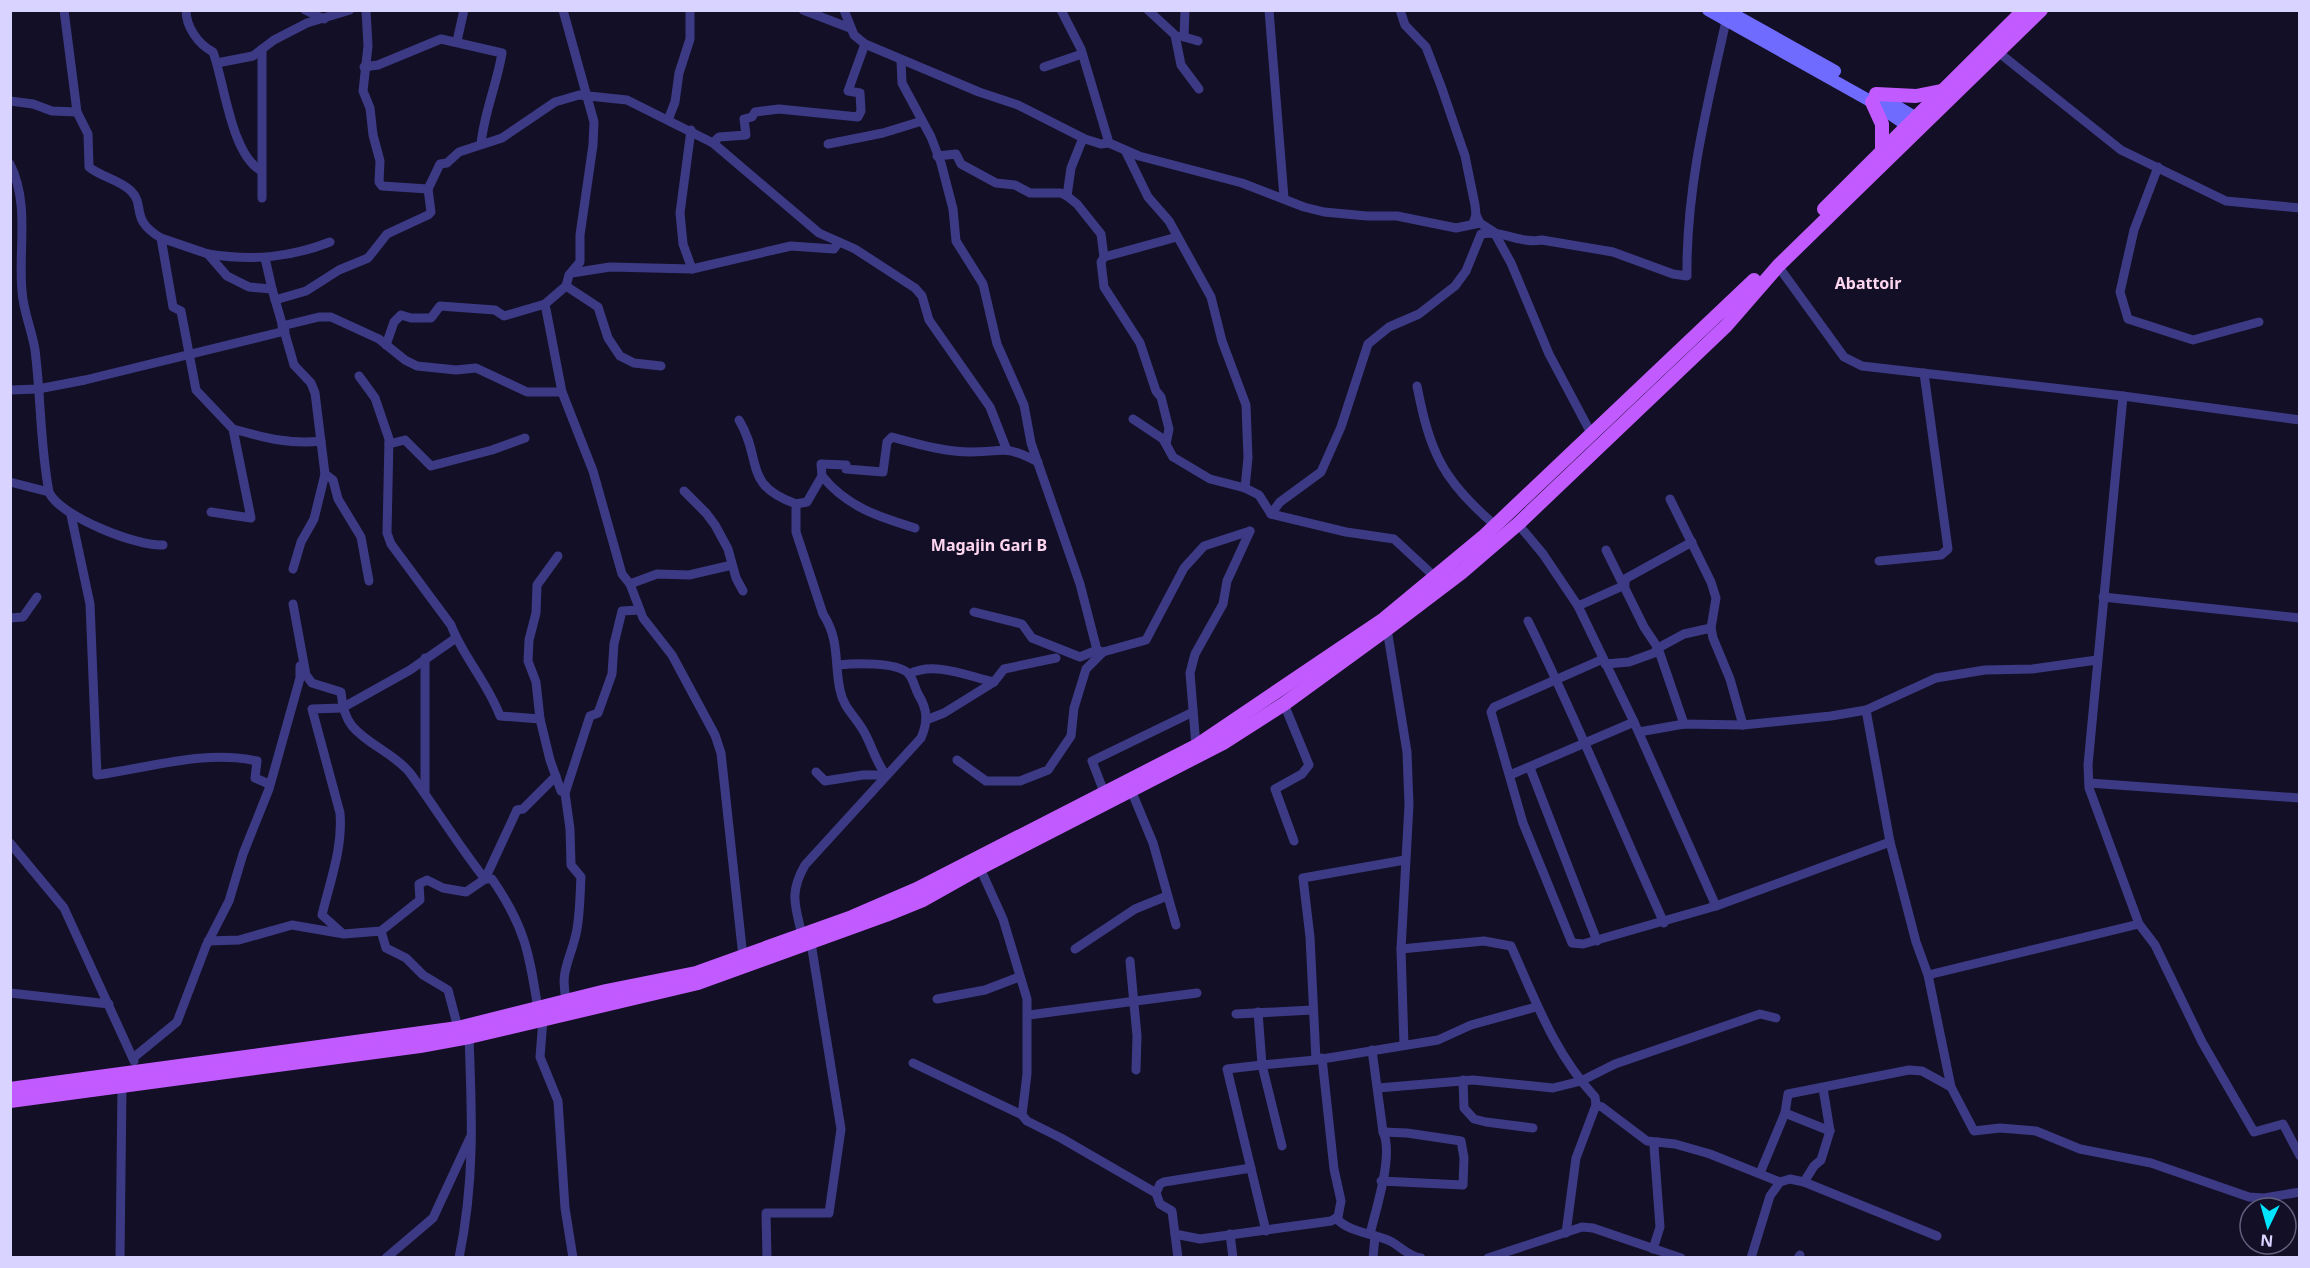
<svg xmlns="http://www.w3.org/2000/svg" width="2310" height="1268" font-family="'Noto Sans',sans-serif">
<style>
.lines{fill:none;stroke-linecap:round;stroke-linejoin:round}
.street{stroke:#3d3a85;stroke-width:9}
.secondary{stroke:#6f6bff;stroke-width:12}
.primary{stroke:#c25bff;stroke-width:14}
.labels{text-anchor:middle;stroke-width:5;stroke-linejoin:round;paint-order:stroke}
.neighbourhood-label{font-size:16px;font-weight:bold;fill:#ffd6f0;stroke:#130f26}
</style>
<rect width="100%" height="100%" fill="#130f26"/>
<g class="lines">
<!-- street -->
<g class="street">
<path d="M64,10L77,112L88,134L89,167C101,177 120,180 131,191C146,206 129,219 161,238L173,307L181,311L196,390L233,429L251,518L211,512"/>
<path d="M186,10C186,27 198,44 213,52C224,81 231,153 260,170"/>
<polyline points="305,10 324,19"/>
<polyline points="366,10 368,46 363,91 370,108 373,135 380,161 379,182 382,186 428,189"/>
<polyline points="563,10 594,122 593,145 580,235 580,262 569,275 566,286 545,304 562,392 593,471 622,574 630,584 643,618 672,655 715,735 721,753 743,957"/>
<polyline points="803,10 850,28"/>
<polyline points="844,10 854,35 865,44 979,92 1018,105 1085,139 1101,144 1109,143 1139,156 1242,183 1304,207 1324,212 1367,216 1397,216 1456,228 1480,223"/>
<polyline points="1061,10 1081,49 1109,143"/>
<polyline points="1148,10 1175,35 1181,65 1199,89"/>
<polyline points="1269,10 1284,198"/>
<polyline points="1400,10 1405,25 1426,47 1441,86 1465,156 1475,205 1476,215 1474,221"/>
<polyline points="1181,36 1198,41"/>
<polyline points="1184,37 1185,10"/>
<polyline points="457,41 464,10"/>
<polyline points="1998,52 2121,150 2226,201 2300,208"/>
<polyline points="901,60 902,83 931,137 941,163 953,209 956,241 983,284 997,344 1024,405 1031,443 1080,584 1097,650"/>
<polyline points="217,63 253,56 274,40 307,23 350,10"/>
<path d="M364,67L378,65L441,39L502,53C497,84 484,113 481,144"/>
<polyline points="1044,67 1082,54"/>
<polyline points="10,101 33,104 52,111 77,112"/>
<polyline points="668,120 675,102 679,73 690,39 690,10"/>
<polyline points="691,130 680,213 683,244 692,269"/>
<polyline points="713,143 719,137 746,135 744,119 752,117 755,112 779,109 858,117 861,111 860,93 848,91 865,44"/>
<polyline points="828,144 883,133 922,121"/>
<polyline points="1126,152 1148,197 1169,221 1211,297 1222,341 1246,405 1248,458 1245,488"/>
<polyline points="937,156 956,154 961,164 996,183 1015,185 1030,193 1061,193 1067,196 1077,204 1101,234 1104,257"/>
<path d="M10,164C30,204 18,249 22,291C23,311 32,330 35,350C41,397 40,445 49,492C59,516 138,547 163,545"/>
<polyline points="2158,167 2134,230 2120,292 2128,319 2193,340 2259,322"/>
<polyline points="1067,196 1071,168 1083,138"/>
<polyline points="262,198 262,49"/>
<polyline points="1476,215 1480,223 1494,232 1511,263 1549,354 1592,435"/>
<polyline points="161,238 208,254 227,276 249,287 272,289 294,365 311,383 315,393 325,474 314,519 301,542 293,569"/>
<path d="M208,254C251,261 289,258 330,242"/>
<polyline points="265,258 272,289"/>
<polyline points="1778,266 1844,357 1862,366 2123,396 2300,420"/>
<polyline points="572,273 610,267 692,269 791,246 834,249 839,242"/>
<polyline points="566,286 598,307 608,338 620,356 634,363 661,366"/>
<polyline points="275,300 306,291 339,270 368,258 387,234 428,215 431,212 428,189 440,164 447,163 459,152 502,138 555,102 579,95 627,100 713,143 819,233 855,249 915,288 922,296 929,320 990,407 1006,448"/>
<polyline points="282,326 319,317 331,317 379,339 405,360 417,366 456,370 476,368 527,392 562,392"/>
<polyline points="386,345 394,322 401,315 411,318 431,318 440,306 495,310 504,316 545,304"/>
<path d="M359,376L375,398L389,439L387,533L391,544L451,625C463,657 488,683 500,716L540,719"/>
<path d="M1417,386C1430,453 1443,481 1496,526"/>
<polyline points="10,390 38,389 85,380 285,331"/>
<polyline points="2123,396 2088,765 2089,788 2139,924 2155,945 2202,1042 2254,1132 2283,1124 2300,1156"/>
<polyline points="1133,419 1163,439 1173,457 1210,479 1245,488 1259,495 1271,514 1346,532 1394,539 1435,577"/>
<path d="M739,420C763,460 742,485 796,504V532L823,614C840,640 834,662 840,690C843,707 855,716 863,730C872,745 875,761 886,775"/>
<path d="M233,429C263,437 289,445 321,441"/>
<polyline points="389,444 405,440 431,466 492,450 525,438"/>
<polyline points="1166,444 1169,429 1161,397 1156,391 1140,343 1104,287 1101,262 1104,257 1177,237"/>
<polyline points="325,474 333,480 338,499 361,537 369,581"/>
<path d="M822,476L821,464L846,465V469L883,472L887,442L892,437C918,444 944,452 971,452C1006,452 1003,444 1038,462"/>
<polyline points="10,482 49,492"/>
<polyline points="684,491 706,513 715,525 728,549 736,578 743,591"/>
<polyline points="1670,499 1711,582 1716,598 1711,628 1713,638 1730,679 1743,725"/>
<path d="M796,504L807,502L822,476C847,507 879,517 915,528"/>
<path d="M1271,514L1280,502L1321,472L1341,427L1368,344L1389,327L1419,314L1455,286L1466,271L1481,234C1503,230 1521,244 1542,240L1613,252L1673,274L1687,276C1686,188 1707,106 1726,21"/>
<path d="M71,515L90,604L97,775C148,768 207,749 257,761L255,778L269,784"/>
<polyline points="1518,524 1543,554 1578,606 1634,722 1716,906"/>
<polyline points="1606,550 1644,627 1658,648 1684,724"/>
<polyline points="558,556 537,585 536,613 529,640 528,661 536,682 540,719 550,760 561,791 565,793"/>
<polyline points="1879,561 1941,555 1948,549 1924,373"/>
<polyline points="630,584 657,574 689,575 732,565"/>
<polyline points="2103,597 2300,618"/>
<path d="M293,604L306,675L312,683L341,692C342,704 344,716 352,726C368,745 395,754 410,773C435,807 458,845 485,879H492C525,927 529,952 538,1009"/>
<polyline points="1578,606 1625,585 1625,579 1692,542"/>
<polyline points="974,612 1022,624 1032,638 1080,657 1097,650 1102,652"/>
<polyline points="10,618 23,617 37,597"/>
<path d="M1528,621C1577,720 1618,822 1664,923"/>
<polyline points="1387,629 1407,752 1409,805 1401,949 1404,1045"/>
<polyline points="425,658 425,791"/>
<polyline points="1603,659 1494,707 1491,712 1523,823 1572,943 1583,944 1716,906 1890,842"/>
<polyline points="1605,664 1629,662 1654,653 1658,648 1684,634 1711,628"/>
<path d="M909,674C935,661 967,676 994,682"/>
<polyline points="1284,704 1309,765 1302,774 1275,789 1294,841"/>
<polyline points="1866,710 1890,842 1916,942 1928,975 1951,1087 1974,1131 2000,1128 2036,1131 2080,1149 2151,1163 2249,1197 2264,1198 2300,1192"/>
<polyline points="926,720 944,713 994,682 1004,669 1056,658"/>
<polyline points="1639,732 1684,724 1743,725 1831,716 1866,710 1936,678 1985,670 2032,669 2097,660"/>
<polyline points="1196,746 1190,673 1195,654 1223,604 1227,581 1250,531"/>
<polyline points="957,760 986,781 1020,781 1048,770 1071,736 1074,708 1086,669 1103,652 1146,640 1184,568 1204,546 1250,531"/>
<polyline points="1530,768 1597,941"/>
<polyline points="816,772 825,781 863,775 886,775"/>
<polyline points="1510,775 1634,722"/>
<polyline points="2089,783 2300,798"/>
<polyline points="1131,790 1153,843 1176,925"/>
<polyline points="1104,792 1092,761 1193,712"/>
<polyline points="10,843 64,908 134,1061"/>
<polyline points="980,868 1003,919 1027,999 1027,1074 1022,1115 1027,1121 1061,1138 1156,1193 1160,1204 1172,1211 1178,1258"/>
<polyline points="381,931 386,948 406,958 423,975 448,990 458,1028"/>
<path d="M342,933L322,915C330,881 343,848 340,813L312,709L342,708L410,670L456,638"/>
<path d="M802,935C795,905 789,893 805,865L921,738C928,722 928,710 918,694C915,688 913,678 908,673C896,662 855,663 839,665"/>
<polyline points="208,941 239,940 292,925 344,934 381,931 420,900 419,884 427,880 443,888 466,892 485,879 517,810 523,809 556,776"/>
<polyline points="1075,949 1135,909 1167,896"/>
<path d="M1401,949L1484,941L1511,946C1535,999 1554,1053 1595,1097L1596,1105L1576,1158L1566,1233"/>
<polyline points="1130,961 1137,1036 1136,1070"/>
<polyline points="1928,975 2139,924"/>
<polyline points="10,993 109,1004"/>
<polyline points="937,999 985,990 1019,977"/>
<path d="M567,1002C558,971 572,958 577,929C580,912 580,894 581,877L571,865L570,829L565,793L590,716L598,713L612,674L614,644L622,611L639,610"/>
<polyline points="1258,1012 1262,1065 1316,1060 1438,1040 1471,1025 1536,1007"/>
<polyline points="1236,1014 1313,1010"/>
<polyline points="1029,1015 1197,993"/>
<polyline points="543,1019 540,1057 558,1101 565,1208 573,1258"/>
<polyline points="133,1058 177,1022 206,946 229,901 243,854 269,789 300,678 300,666"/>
<polyline points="1316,1060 1310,937 1303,878 1405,860"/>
<polyline points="913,1063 1022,1115"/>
<polyline points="1463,1080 1464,1108 1474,1119 1486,1122 1533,1128"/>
<polyline points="1378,1088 1473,1080 1553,1088 1581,1081 1615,1064 1760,1014 1776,1018"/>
<polyline points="1823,1088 1830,1131"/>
<polyline points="1596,1105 1602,1107 1647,1141 1675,1144 1710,1154 1780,1182 1790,1179 1804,1182"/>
<polyline points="1760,1173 1785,1113"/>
<polyline points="1381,1181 1463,1185 1464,1158 1461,1141 1407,1133 1383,1132"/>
<polyline points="1156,1193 1160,1184 1164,1182 1251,1168"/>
<path d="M1336,1218C1349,1233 1374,1233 1392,1242C1402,1248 1409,1256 1421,1258"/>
<polyline points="1266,1231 1227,1069 1262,1065 1282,1146"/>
<polyline points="1175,1234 1200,1239 1331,1221 1338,1217 1341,1201 1334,1169 1322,1058"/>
<polyline points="1230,1234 1233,1258"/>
<path d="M1370,1234C1376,1209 1394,1154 1383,1132L1372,1050"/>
<polyline points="1937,1236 1804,1182 1814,1166 1821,1160 1830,1131 1785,1113 1788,1094 1909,1070 1922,1071 1951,1087"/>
<polyline points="1653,1249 1660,1227 1654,1146 1658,1142"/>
<polyline points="120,1258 122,1086"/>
<polyline points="386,1258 433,1218 470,1138"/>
<path d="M459,1258C475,1181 472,1114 469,1037"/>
<polyline points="767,1258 766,1213 829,1213 841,1129 811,943"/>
<polyline points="1373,1258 1375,1236"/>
<polyline points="1488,1258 1582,1227 1593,1228 1681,1258"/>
<polyline points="1751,1258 1770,1196 1780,1182"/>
<polyline points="1798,1258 1800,1255"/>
</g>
<!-- secondary -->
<g class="secondary">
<polyline points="1708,10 1872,102 1914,130"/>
<polyline points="1726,10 1835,71"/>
<polyline points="1876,94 1923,122"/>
</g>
<!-- primary -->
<g class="primary">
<polyline points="1876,94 1916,96 1941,91"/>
<polyline points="1872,102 1882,124 1882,149"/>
<polyline points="1824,209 2024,10"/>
<polyline points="10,1089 458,1028 606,991 696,973 852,917 917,889 1196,746 1384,619 1483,537 1754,280"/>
<polyline points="10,1101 420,1046 469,1037 698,983 886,915 923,900 980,868 1223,743 1284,704 1387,629 1461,573 1518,524 1726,326 1778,266 2041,10"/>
</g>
</g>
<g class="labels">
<!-- neighbourhood labels -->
<g class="neighbourhood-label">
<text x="1868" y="289">Abattoir</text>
<text x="989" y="551">Magajin Gari B</text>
</g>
</g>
<!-- border -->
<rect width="2310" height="1268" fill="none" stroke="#d9d4ff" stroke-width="24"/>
<!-- north arrow -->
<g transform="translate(2268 1226) rotate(185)"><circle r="28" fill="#130f26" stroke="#625e7d" stroke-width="1.5"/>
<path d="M0-4.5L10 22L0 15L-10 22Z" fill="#00e5ff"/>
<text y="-9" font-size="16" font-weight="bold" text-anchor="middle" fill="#d9d4ff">N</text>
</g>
</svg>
